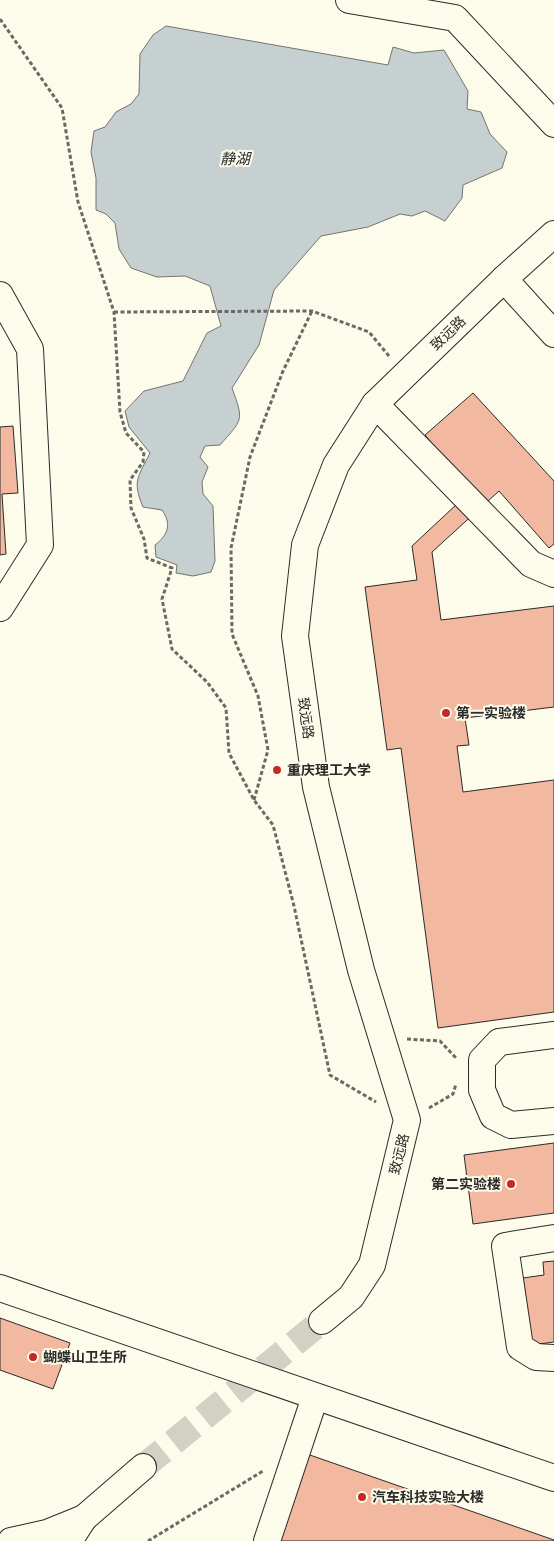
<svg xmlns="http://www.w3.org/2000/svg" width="554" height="1541" font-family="'Work Sans','Noto Sans SC',sans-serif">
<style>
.water{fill:#c7d0d0;stroke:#74746e}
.building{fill:#f2b8a0;stroke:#2b2b2b}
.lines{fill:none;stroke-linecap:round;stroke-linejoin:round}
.minor-tunnel{stroke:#d3d1c4;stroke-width:26;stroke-dasharray:26 13;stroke-linecap:butt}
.minor-casing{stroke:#2b2b2b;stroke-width:28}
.path{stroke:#6a6964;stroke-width:3;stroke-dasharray:4 2.5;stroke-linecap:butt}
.minor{stroke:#fdfbea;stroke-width:26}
.poi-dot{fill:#c62828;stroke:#fdfbea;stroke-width:2}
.labels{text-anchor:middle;stroke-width:4;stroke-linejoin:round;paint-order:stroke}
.street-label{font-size:14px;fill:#2b2b2b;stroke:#fdfbea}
.poi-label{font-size:14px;font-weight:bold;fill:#2b2b2b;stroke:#fdfbea;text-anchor:start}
.water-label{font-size:15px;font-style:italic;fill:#2b2b2b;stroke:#fdfbea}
</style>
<rect width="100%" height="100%" fill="#fdfbea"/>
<!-- water -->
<path class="water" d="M166,26L388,65L393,47L414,53L444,50L468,91L467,109L481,112L490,134L507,152L502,168L463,185L462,198L445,221L425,211L412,216L400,214L368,227L321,236L274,290L259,345L232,388C244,421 243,419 220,445L205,446L200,457L208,467L202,482L203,494L213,506L215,561L211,572L193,576L176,573L177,565L156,557L155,545C168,535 172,524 162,510L143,507C132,481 138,477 150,453L129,427L125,411L144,391L183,381L207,333L221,326L210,286L185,276L157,277L131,268L119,249L115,223L106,214L96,210V178L91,152L94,131L105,127L116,112L131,104L139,94L140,54L153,35Z"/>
<!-- building -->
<g class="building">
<polygon points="473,393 554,481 554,544 549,548 499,491 432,552 441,620 554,606 554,707 465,718 469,745 457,746 463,792 554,780 554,1012 438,1028 401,748 387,750 365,587 417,580 412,546 472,490 425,435"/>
<polygon points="13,426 18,493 2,494 6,554 0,555 0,427"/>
<polygon points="554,1143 554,1213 473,1224 464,1155"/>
<polygon points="554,1261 554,1342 532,1345 523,1278 544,1275 543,1262"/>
<polygon points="0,1318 70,1343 53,1389 0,1370"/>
<polygon points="307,1454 554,1540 554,1541 277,1541"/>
</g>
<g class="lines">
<!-- minor-tunnel -->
<polyline class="minor-tunnel" points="143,1467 322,1321"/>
<defs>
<g id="minor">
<polyline points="349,0 455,18 554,124"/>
<polyline points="504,279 554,334"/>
<polyline points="0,295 30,349 40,545 0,608"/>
<polyline points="375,404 531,564 554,574"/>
<polyline points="554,1035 499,1042 482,1060 482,1090 493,1116 511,1125 554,1121"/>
<polyline points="554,1238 505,1246 520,1347 536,1357 554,1358"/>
<polyline points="0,1288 554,1478"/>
<polyline points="322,1321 351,1297 372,1265 407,1120 361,970 316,787 295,636 305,545 336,465 375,404 504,279 554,234"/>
<polyline points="84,1518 143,1467"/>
<polyline points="11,1541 47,1533 84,1518 69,1541"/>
<polyline points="267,1541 315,1397"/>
</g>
</defs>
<!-- minor casing -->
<use href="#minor" class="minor-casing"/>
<!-- path -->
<g class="path">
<polyline points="0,19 62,108 78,202 114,312 120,412 126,433 144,452 143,462 130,480 131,508 144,539 147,558 172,568 162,599 172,649 207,682 226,708 229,753 254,800 273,825 294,906 330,1075 376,1102"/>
<polyline points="114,312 312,311 369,332 389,356"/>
<polyline points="254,800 268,750 258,696 232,634 231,548 250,457 283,371 312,311"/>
<polyline points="407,1039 440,1041 457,1059"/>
<polyline points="429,1108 453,1094 456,1084"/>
<polyline points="148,1541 263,1471"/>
</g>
<!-- minor -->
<use href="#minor" class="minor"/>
</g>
<!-- markers -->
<g class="poi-dot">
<circle cx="446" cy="713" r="5"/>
<circle cx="277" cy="770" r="5"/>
<circle cx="511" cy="1184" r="5"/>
<circle cx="33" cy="1357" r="5"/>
<circle cx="362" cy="1497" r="5"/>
</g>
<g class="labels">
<!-- street labels -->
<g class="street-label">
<text transform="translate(448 333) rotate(-44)" y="5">致远路</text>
<text transform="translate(306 718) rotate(82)" y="5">致远路</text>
<text transform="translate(399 1154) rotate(-76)" y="5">致远路</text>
</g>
<!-- poi labels -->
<g class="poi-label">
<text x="456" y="718">第一实验楼</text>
<text x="287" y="775">重庆理工大学</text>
<text x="501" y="1189" text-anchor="end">第二实验楼</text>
<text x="43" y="1362">蝴蝶山卫生所</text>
<text x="372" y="1502">汽车科技实验大楼</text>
</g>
<!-- water labels -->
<g class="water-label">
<text x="235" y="164">静湖</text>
</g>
</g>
</svg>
